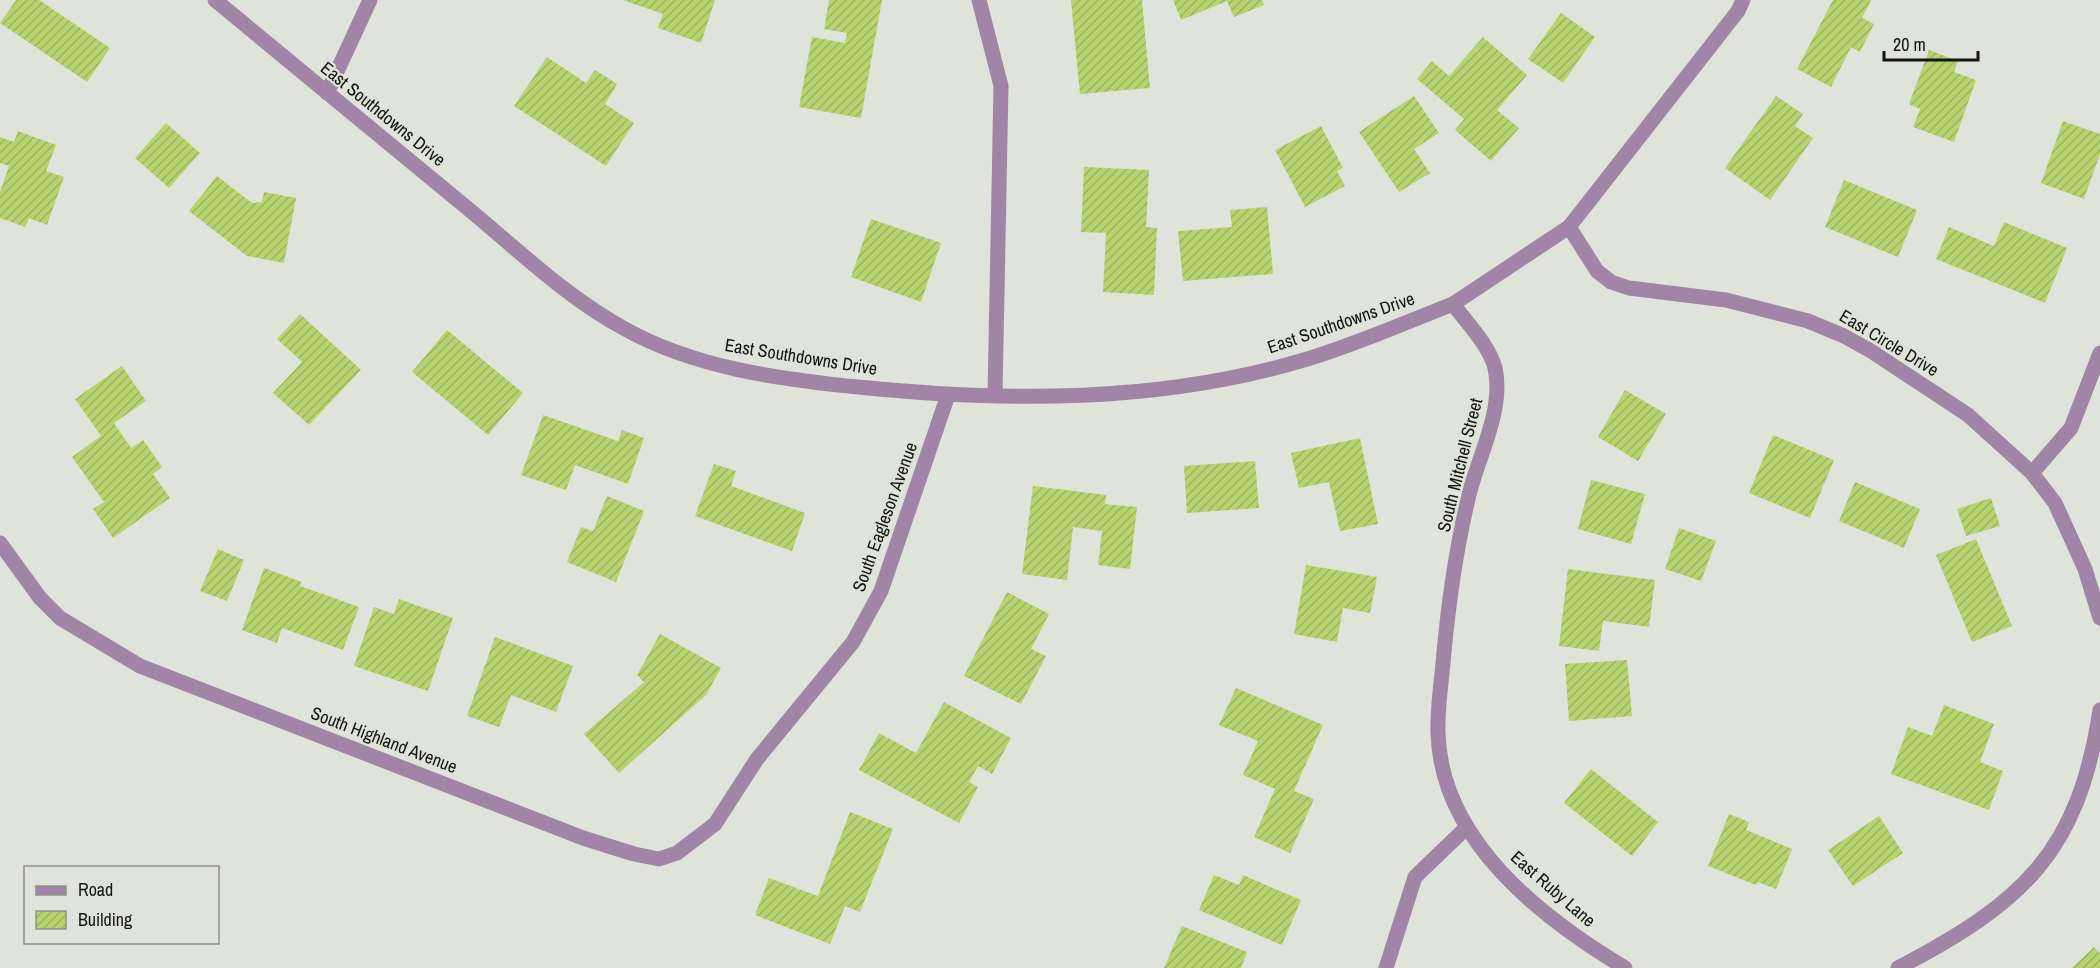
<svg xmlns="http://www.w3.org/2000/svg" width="2100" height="968" font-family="'Archivo Narrow',sans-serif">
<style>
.building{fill:url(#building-hatch)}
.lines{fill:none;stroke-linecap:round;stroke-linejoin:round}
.lane{stroke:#a185a6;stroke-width:15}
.street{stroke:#a185a6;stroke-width:15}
.labels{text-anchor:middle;stroke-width:4.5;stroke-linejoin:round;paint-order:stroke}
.street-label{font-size:18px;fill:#131511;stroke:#e0e3d9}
</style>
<defs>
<pattern id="building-hatch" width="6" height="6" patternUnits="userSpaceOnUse" patternTransform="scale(1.5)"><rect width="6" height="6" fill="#b7d370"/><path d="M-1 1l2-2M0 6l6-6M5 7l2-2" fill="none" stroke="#9cb460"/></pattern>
</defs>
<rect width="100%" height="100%" fill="#e0e3d9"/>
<!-- building -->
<g class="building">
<polygon points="16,0 39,0 110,48 87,82 0,23"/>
<polygon points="623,0 715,0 701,43 658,28 663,14"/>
<polygon points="829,0 882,0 861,118 799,107 812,37 845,43 847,33 824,29"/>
<polygon points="1071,0 1142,0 1150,88 1080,94"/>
<polygon points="1173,0 1262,0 1264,5 1234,17 1227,1 1181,20"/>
<polygon points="1833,0 1871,0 1862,18 1874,24 1860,52 1851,47 1831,87 1797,69"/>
<polygon points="1561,13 1595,37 1563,83 1528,59"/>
<polygon points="1483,37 1527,75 1497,110 1519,128 1491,161 1455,130 1464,119 1417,79 1432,61 1449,76"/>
<polygon points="1929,50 1958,61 1954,72 1976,80 1954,142 1913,127 1920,109 1909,104"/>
<polygon points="547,57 586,83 595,70 617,84 605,104 634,123 606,166 514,106"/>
<polygon points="1414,96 1439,133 1414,149 1430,173 1399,192 1359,132"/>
<polygon points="1776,96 1803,114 1795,126 1813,138 1770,200 1725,168"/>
<polygon points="2063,121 2100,134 2100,154 2084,199 2041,183"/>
<polygon points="166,123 200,153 169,188 135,158"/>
<polygon points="1321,126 1343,168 1337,171 1345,186 1305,207 1275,150"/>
<polygon points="18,131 56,145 46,171 64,177 47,225 29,218 25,227 0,218 0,192 9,166 0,163 0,137 14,142"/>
<polygon points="1084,167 1149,170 1146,227 1157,228 1154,295 1103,292 1106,233 1081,232"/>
<polygon points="217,176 252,203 262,202 264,192 296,198 284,263 247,256 189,211"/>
<polygon points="1844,180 1917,210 1898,257 1825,227"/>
<polygon points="1267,207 1273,274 1183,281 1178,231 1232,227 1230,210"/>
<polygon points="871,219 941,243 921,302 851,277"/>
<polygon points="2004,222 2067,248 2045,303 1936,259 1949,227 1994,246"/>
<polygon points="300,314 361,370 309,425 273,393 302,362 277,339"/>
<polygon points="447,330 523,393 488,435 412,372"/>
<polygon points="122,366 146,401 114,423 131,448 143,440 162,467 153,474 170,498 113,538 93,509 104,502 72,457 101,436 75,399"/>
<polygon points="1625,390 1666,414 1638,461 1598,437"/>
<polygon points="543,415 618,441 622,430 644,438 628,484 575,465 566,490 521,475"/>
<polygon points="1773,435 1834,460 1810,518 1749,493"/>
<polygon points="1360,438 1378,524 1340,531 1329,482 1299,488 1291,453"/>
<polygon points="1255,461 1259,508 1187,513 1184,466"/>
<polygon points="714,464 736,471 731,486 805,513 792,551 695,516"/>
<polygon points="1591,480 1645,494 1631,544 1578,529"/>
<polygon points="1855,482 1920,509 1904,548 1839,521"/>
<polygon points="1033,486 1106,495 1105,504 1137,507 1130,569 1098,565 1102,531 1073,527 1067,580 1022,574"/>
<polygon points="607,496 644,511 616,582 567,562 581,527 593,531"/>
<polygon points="1991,498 2000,526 1966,536 1957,509"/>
<polygon points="1679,528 1716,541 1701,581 1665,569"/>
<polygon points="1976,539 2012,626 1972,642 1936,555"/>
<polygon points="218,549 244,560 227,601 200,591"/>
<polygon points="1306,565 1377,577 1370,613 1343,608 1337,642 1294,634"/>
<polygon points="264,568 302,582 300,586 359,607 343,650 282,628 277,643 242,630"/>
<polygon points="1568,569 1655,580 1649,627 1603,621 1599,651 1559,646"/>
<polygon points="1007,592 1049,614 1031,649 1046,656 1021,704 964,676"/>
<polygon points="399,599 453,618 428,691 354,666 374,607 394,614"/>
<polygon points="660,634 721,668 706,695 619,773 584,734 644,682 637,675"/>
<polygon points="495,637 573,666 556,712 511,695 499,727 467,716"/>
<polygon points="1627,660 1632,716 1569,721 1565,664"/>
<polygon points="1236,688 1323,725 1294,791 1314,799 1290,853 1254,837 1275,789 1243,775 1258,741 1219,725"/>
<polygon points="944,702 1011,738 992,774 978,766 969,782 978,787 959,823 859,770 879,733 916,753"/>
<polygon points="1944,705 1994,724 1980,762 2003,771 1989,810 1891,774 1908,727 1932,736"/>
<polygon points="1591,769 1658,822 1632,856 1564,803"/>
<polygon points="850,812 893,829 860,912 845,906 830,944 755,915 769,878 818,896"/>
<polygon points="1729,814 1749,822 1746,830 1792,849 1776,889 1758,882 1756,885 1708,866"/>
<polygon points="1879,816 1903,853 1853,886 1828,850"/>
<polygon points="1214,875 1239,885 1243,875 1301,900 1282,945 1199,910"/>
<polygon points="1182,926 1247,952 1241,968 1164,968"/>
<polygon points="2094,947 2100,953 2100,968 2072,968"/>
</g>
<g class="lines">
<!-- lane -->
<polyline class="lane" points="327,93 370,0"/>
<!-- street -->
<g class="street">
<path d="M215,0C298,69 382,138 466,207C516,248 567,298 625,329C695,368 779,379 858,387C1007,402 1159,403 1304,360C1355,345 1404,323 1453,304"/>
<polyline points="979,0 1001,86 995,395"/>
<polyline points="1569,227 1597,271 1611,282 1629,288 1726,300 1808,321 1844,336 1871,351 1968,415 2032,473 2055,503 2085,569 2100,618"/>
<polyline points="2032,473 2071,428 2100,353"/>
<polyline points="0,543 40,598 60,618 140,666 583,838 634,854 659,859 677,853 715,824 757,759 853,642 881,591 948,395"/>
<polyline points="1386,968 1415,877 1467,827"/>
<path d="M1625,968C1542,918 1441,841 1438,733C1437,707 1442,679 1444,652C1449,599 1457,543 1470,491C1480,453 1504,408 1495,368C1489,345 1467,323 1453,304L1569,227L1738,11L1743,0"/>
<path d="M1898,968C2022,903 2078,854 2100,710"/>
</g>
</g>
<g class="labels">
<!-- street labels -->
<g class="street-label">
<text transform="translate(383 114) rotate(39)" y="6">East Southdowns Drive</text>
<text transform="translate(1341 323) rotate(-19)" y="6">East Southdowns Drive</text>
<text transform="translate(1889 343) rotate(31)" y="6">East Circle Drive</text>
<text transform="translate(801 357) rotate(9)" y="6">East Southdowns Drive</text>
<text transform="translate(1460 465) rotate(-76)" y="6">South Mitchell Street</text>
<text transform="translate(885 517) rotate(-70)" y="6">South Eagleson Avenue</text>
<text transform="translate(384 740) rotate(21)" y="6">South Highland Avenue</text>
<text transform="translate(1553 889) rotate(41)" y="6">East Ruby Lane</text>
</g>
</g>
<!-- legend -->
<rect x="24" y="866" width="195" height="78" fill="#e0e3d9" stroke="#8e9189" stroke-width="1.5"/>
<rect x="36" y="886" width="30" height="9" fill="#a185a6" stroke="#8e9189" stroke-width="1.5"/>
<text x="78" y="896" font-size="18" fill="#131511">Road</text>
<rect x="36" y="911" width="30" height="18" fill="url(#building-hatch)" stroke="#8e9189" stroke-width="1.5"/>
<text x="78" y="926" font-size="18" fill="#131511">Building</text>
<!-- scale -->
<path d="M1884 51v9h94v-9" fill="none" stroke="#131511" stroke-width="3"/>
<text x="1893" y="51" font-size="18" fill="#131511" stroke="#e0e3d9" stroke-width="4.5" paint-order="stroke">20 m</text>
</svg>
